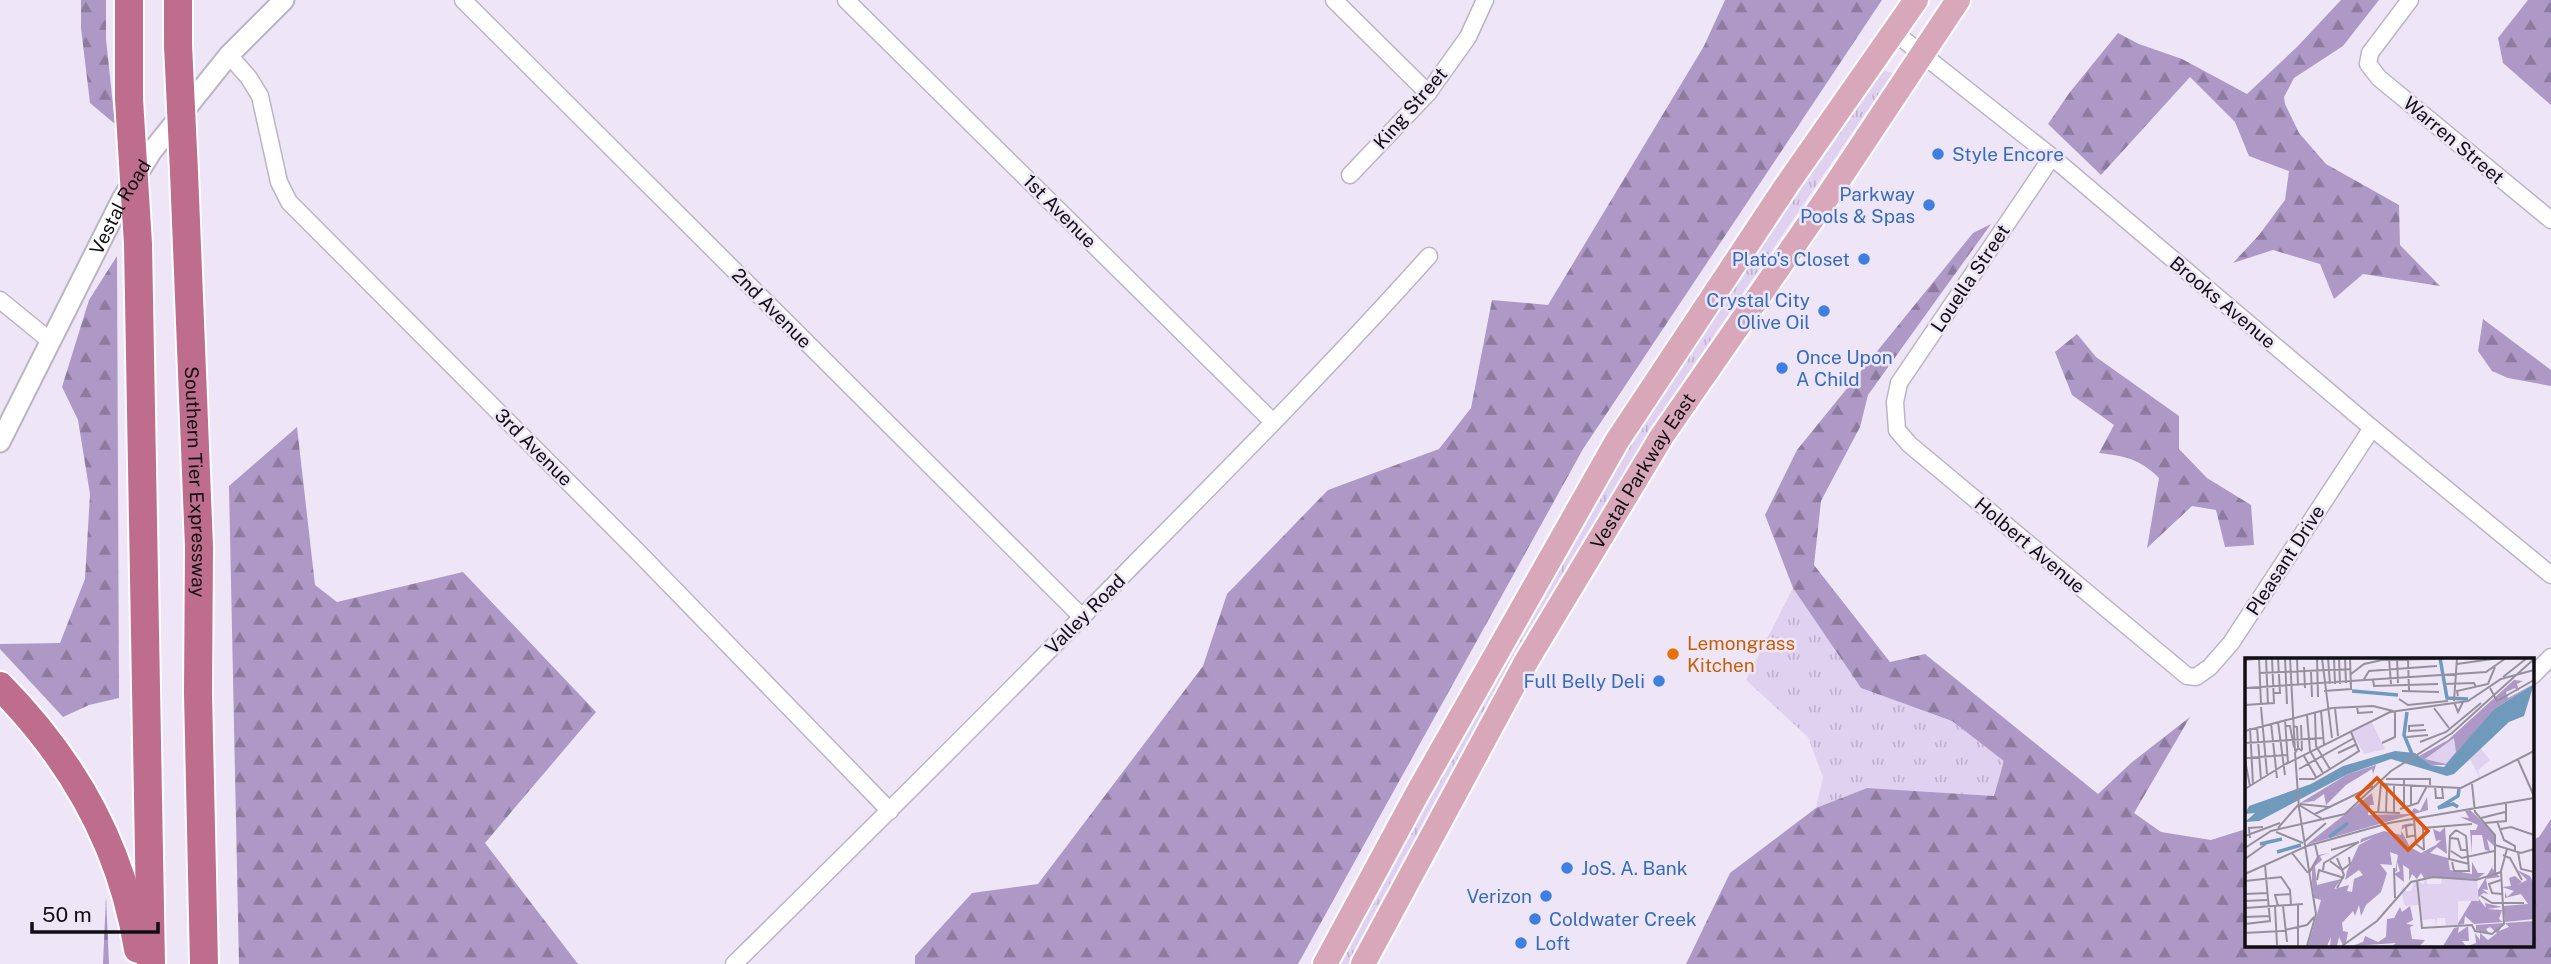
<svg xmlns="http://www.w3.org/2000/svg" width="2551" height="964" font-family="'Public Sans',sans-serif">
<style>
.grass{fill:url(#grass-tufts)}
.forest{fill:url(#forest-firs)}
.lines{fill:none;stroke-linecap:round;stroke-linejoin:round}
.minor-casing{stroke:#bcb4c4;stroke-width:19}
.tertiary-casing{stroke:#bcb4c4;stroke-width:23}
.primary-casing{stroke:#fff;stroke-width:28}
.motorway-casing{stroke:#fff;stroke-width:32}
.minor{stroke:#fff;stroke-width:16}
.tertiary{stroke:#fff;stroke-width:19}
.primary{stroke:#d8a7ba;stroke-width:24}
.motorway{stroke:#be6d8c;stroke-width:28}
.motorway-bridge-casing{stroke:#fff;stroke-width:32;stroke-linecap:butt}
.motorway-bridge{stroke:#be6d8c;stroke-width:28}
.shop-dot{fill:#3f7fe0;stroke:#eee6f7;stroke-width:2.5}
.food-dot{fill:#e8710a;stroke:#eee6f7;stroke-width:2.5}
.labels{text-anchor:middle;stroke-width:5;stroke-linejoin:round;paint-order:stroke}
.street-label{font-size:19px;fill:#110e14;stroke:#eee6f7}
.shop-label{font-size:19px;fill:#366cbe;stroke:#eee6f7;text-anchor:start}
.food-label{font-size:19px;fill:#c56008;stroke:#eee6f7;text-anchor:start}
.inset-river{fill:none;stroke:#709abc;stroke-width:3.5}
.inset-road{fill:none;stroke:#96909c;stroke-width:2}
.view{fill:#dd550c;fill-opacity:0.15;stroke:#dd550c;stroke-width:3.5}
.inset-edge{fill:none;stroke:#110e14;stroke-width:3.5}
</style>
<defs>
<pattern id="grass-tufts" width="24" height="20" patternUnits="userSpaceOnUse" patternTransform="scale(1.75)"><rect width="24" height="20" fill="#e0d1f0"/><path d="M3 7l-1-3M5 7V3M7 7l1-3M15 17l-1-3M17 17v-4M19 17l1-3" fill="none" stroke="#bfb2cd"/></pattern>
<pattern id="forest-firs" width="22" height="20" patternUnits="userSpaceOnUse" patternTransform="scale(1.75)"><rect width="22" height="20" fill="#ae98c5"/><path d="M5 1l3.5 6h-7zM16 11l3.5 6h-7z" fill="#8c7a9f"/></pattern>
</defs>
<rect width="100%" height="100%" fill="#eee6f7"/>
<!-- grass -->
<g class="grass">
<polygon points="1885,71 1893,73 1663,410 1570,562 1351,964 1336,964 1580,524 1727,293 1872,80"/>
<polygon points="1793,588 1861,688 1952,721 2005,761 1994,796 1867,788 1816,808 1823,777 1808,737 1746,680"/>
</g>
<!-- forest -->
<g class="forest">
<polygon points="81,0 106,0 106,39 115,124 90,103 81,28"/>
<polygon points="1725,0 1882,0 1583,449 1298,964 915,964 915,956 972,893 1038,884 1203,666 1227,594 1328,490 1439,449 1471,408 1492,300 1548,305 1704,46"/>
<polygon points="2341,0 2379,0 2343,46 2294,78 2284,97 2285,104 2299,133 2326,164 2399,205 2400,245 2440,286 2363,274 2334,299 2320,264 2273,250 2233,263 2259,235 2285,200 2289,171 2249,156 2235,122 2190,77 2101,175 2048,124 2070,92 2118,33 2139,44 2182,59 2247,94 2297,47"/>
<polygon points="2528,0 2551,0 2551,105 2503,63 2498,38"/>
<polygon points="1991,224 1868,395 1860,427 1821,501 1814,565 1890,662 1925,654 2098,794 2131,763 2190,717 2134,813 2161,832 2211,840 2246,829 2246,945 2532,945 2532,840 2539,837 2551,819 2551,964 1686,964 1730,873 1816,808 1867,788 1994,796 2004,761 1952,721 1861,688 1793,588 1765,515 1797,450 1973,233"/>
<polygon points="117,256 119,698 89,705 63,717 0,649 0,644 60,643 85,579 90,494 78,420 62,387 89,300"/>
<polygon points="2483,319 2551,370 2551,386 2508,378 2492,371 2478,351"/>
<path d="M2077,334L2096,357L2179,416V449L2207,478L2251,505L2254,545L2225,547L2216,510L2192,506L2147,548L2159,478C2140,459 2125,456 2099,453L2114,425L2072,395L2055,352Z"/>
<polygon points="297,427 315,585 337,602 463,572 596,712 485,843 578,964 239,964 229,486"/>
<polygon points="106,897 109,964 103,964"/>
</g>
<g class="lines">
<defs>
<g id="minor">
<polyline points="463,0 1082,617"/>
<polyline points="846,0 1273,422"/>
<polyline points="1334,0 1428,93"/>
<polyline points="2410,0 2370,53 2368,64 2379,78 2551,220"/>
<polyline points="1894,32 2052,157 2372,428 2551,575"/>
<polyline points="229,55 249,78 260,96 279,182 289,202 637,551 890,811"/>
<polyline points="2052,157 1899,383 1895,402 1897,430 1909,444 2187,676 2196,677 2210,667 2231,643 2372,428"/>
<polyline points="1350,175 1428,93 1468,37 1485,0"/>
<polyline points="0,300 49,340"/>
<polyline points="2532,676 2551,657"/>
<path d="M734,964C869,831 1004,697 1137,561C1236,461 1335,361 1429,256"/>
</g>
<g id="tertiary">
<path id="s1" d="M0,442L122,199L152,151L229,55L284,0"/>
</g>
<g id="primary">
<polyline points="1325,964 1418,792 1617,441 1786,186 1916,0"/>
<path id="s2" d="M1363,964L1527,660L1662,436L1824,202L1958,0"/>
</g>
<g id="motorway">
<polyline points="178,45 178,0"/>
<polyline points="129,99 129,0"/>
<path id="s3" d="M184,172L199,547L198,693L204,964"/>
<polyline points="138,244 151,964"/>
<path d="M0,686C72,759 122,847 138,949"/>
</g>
</defs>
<!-- minor casing -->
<use href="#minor" class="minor-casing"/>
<!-- tertiary casing -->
<use href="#tertiary" class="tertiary-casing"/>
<!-- primary casing -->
<use href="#primary" class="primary-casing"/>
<!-- motorway casing -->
<use href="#motorway" class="motorway-casing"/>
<!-- minor -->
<use href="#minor" class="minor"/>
<!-- tertiary -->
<use href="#tertiary" class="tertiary"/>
<!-- primary -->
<use href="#primary" class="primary"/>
<!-- motorway -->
<use href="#motorway" class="motorway"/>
<defs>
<g id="motorway-bridge">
<polyline points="178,45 184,172"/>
<polyline points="129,99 138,244"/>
</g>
</defs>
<!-- motorway-bridge casing -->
<use href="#motorway-bridge" class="motorway-bridge-casing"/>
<!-- motorway-bridge -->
<use href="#motorway-bridge" class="motorway-bridge"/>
</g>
<!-- markers -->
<g class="shop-dot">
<circle cx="1938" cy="154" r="7"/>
<circle cx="1929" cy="205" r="7"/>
<circle cx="1864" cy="259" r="7"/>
<circle cx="1824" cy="311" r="7"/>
<circle cx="1782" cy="368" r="7"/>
<circle cx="1659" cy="681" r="7"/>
<circle cx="1567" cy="868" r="7"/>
<circle cx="1546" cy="896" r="7"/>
<circle cx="1535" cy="919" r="7"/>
<circle cx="1521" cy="943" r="7"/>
</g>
<circle class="food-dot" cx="1673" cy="654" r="7"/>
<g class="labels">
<!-- street labels -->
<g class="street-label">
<text transform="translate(1410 108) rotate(-49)" y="7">King Street</text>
<text transform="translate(2454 140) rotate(40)" y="7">Warren Street</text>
<text dy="7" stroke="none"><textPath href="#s1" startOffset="264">Vestal Road</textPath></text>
<text transform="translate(1060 211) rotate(45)" y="7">1st Avenue</text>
<text transform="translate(1970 278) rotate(-56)" y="7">Louella Street</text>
<text transform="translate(2223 302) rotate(40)" y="7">Brooks Avenue</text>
<text transform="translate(772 308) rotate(45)" y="7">2nd Avenue</text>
<text transform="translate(534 447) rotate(45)" y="7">3rd Avenue</text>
<text dy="7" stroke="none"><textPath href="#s2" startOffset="567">Vestal Parkway East</textPath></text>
<text dy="7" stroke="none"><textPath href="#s3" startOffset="310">Southern Tier Expressway</textPath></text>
<text transform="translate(2030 545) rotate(40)" y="7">Holbert Avenue</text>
<text transform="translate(2285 560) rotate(-57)" y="7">Pleasant Drive</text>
<text transform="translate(1085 614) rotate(-45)" y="7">Valley Road</text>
</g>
<!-- shop labels -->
<g class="shop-label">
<text x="1952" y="161">Style Encore</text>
<text x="1915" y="201" text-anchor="end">Parkway<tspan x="1915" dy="22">Pools &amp; Spas</tspan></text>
<text x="1850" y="266" text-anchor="end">Plato's Closet</text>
<text x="1810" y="307" text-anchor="end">Crystal City<tspan x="1810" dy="22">Olive Oil</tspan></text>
<text x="1796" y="364">Once Upon<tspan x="1796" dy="22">A Child</tspan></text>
<text x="1645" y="688" text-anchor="end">Full Belly Deli</text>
<text x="1581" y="875">JoS. A. Bank</text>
<text x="1532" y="903" text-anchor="end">Verizon</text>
<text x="1549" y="926">Coldwater Creek</text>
<text x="1535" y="950">Loft</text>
</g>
<!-- food labels -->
<g class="food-label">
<text x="1687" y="650">Lemongrass<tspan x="1687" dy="22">Kitchen</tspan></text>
</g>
</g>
<!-- overview -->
<g transform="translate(2245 658)">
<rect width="289" height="289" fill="#eee6f7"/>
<path d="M269,22L278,23L272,26L274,33L270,30L261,34L263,40L289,26L249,51L202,107H186L174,98L203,82ZM131,107L128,116L127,111L101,127L81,147L79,136L89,129L69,143L55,145L103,116ZM127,135L129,147H125L123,157L165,156L169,150L175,153L182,139L183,152L61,187ZM225,152L249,175V188L242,181L245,193L240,192L237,177H227V196L225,172H231L233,167L215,159L224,160L220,153ZM167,165L156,172L165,189L176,195L191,187L196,182L191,183L188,171L195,174L200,169L202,196L192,189L185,195L203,200L205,212L227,216V204L233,215H240L232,221L179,220L176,215L172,221L167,216L164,223V211L158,207L159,224L149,216L155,213L152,204V213L150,214L153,197L145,194L147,207L135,206L142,215L136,234L121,247L116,258L114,247L110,258L108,253L97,265L98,273L103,274L101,285L98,287L94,279L92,288H85L86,279L82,288H63L76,242L69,240L67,224V209L74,197L84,195L75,198L77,202L70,208L72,227L96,221L89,231L104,227L102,233L107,234L109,221L118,217L114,212L100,222L102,213L114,187L129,179L115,185L116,181L139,173L156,177L157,167ZM249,206L247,210L255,219L241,221L243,232L237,231L244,236L238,235L233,240L241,250L240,245L257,249L242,251L257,252L254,261L258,264L229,266L220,258L219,266L212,267ZM272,212L285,218L289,226V261L260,264L258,248L283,246L276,236L260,240V234L262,239L269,233L257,229L266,228L264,220L270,218L277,224L272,227L282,222ZM165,248L168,262L161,266L169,267L165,269L167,281L180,282L181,278L180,282L175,288H147L151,285L107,288L118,284L120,278L133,284L141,279L142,261L149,260L155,249L157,254ZM289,263V288H223L231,285L230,275L235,282V275L243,282L252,275L245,269L241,271L244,275L231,272V267L259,265L254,273L264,269L260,265ZM223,268L224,283H217L221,288H198L209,270L214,269L213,275Z" fill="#ae98c5"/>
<path d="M209,80L211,94L201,106L180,101Z" fill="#e0d1f0"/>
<path d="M126,63L140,91L119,96L106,72Z" fill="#e0d1f0"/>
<path d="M235,90L245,102L233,112L236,122L225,101ZM181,220L182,226H196L197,220L232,222L234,243H213V267L201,268L200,260H192L191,269L190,261L176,262L174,247L160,248L156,232L159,228L160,233H166L170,222L178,226Z" fill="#e0d1f0"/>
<path d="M289,26L279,58L264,64L209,116L202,118L146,101L103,116L14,163L0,164L10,155L0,156L4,148L66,126L98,108L150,93L170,95L186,107L199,109L249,51Z" fill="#709abc"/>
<path class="inset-river" d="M195,0L202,40L223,41M107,33L153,37M162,54L159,77L167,96M193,150L213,138L214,131M193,150L208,146L213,149M84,179L103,165M15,186L37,181M32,194L56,187"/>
<path class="inset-road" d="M14,0L16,46M21,0L23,46M40,0L42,46M45,0L50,93M52,0L53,28M72,0L73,39M77,0L87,80M83,0L85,26M89,0L90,26M94,0L95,26M100,0L101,25M144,0L146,26M152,0L153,25M163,1L164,33M0,2L22,0M212,6L254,0M59,9L60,30M66,14L67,39M15,15L106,11M106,16L119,6L137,2L191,1M258,19L282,0M128,22L129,28L193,26M118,23L124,13L192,8M199,26L229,25L231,29M0,30L241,14L261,0M245,30L252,43L289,22M79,33L106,31L105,0M157,33L194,34M28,35H35L33,0M213,38L212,33L243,26L250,9M154,41L163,47L203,43M209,43L212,0M209,44L213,54L218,44M0,47L29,45L27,0M112,48L113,55L128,54M16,49L22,116M90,50L93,78M189,50L204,70M76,53L79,87M70,55L71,88L85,111M62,57L65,93L78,115M40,62L43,105M33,64L40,117M26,65L32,120M56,67L57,92M179,67L164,68V73L181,72M40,68H45L49,89M48,68L52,69L53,89M12,69L16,122M5,70L8,126M0,73L87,50L128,48L148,53M162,79L183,77M175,84L201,74L236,45M0,85L78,80M137,85L150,79V53M57,93L53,90L50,95L54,150L71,256L62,288M93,95L112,86M59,98L71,119M0,100L42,97M0,102L5,128M273,102L289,138M41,106L145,54L223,43L256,21L289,12M54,111L109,80M54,121H69L114,93L106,74M141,121H185V127M136,126L216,130L289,93M227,126L230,154L250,177V214M190,128L191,140H198L197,129M0,131L42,105M55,146L84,149M54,147L79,162M166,149V127M155,151L173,145L182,128M159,151V120M125,154L155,155M133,155L136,126M141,155L142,126M149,155V126M70,156L128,128M236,160L260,154M169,161L171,186L179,192M252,163L259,182L270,188V193M240,165L261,163V146M170,166L161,168L162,179L171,177M33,170L53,147M256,171L266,169L289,177M211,172L205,178L204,201L224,206M31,174L58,185M0,178L35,165M5,180L4,170L18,169M206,180L213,181L216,192H223M59,184L81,165M250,187L276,195L289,191M0,190L26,173L100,156L146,113L207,75L289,1M86,192L114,184M179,192L178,170L227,166M206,193L217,200L249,193M273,194L276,211L289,214M47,195L63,215M258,197L265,200L277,222M0,201L21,186M85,203L97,212L105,206L104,199M207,204L209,213H224L221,178L211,172M149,210L150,240M78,212L79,205L114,184M64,215L73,199L70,186M0,216L62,188L144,165L289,140M72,222L74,212L99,220M172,222L177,270L227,267L230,273L247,276L259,266L256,213L262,191M256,222L244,226L247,235L257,236M0,223L36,219L45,232L46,247M92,230L99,217L92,200M0,236L22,235M236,238L247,245H279M0,243L22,242M53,247V288M30,248L32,287M33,248L30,237L45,236M38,248L42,284M0,250L58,246M0,259L25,258M0,266L25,263L20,207M0,275L36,273L62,267L69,259M97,288L132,263L166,224L188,219L231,222L256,214"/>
<path class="view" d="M132,120L183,173L163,192L112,139Z"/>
<rect width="289" height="289" class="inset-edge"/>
</g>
<!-- scale -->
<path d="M32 922v10h126v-10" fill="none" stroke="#110e14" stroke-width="3.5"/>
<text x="42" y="922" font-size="21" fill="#110e14" stroke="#eee6f7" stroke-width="5" paint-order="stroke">50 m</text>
</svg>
